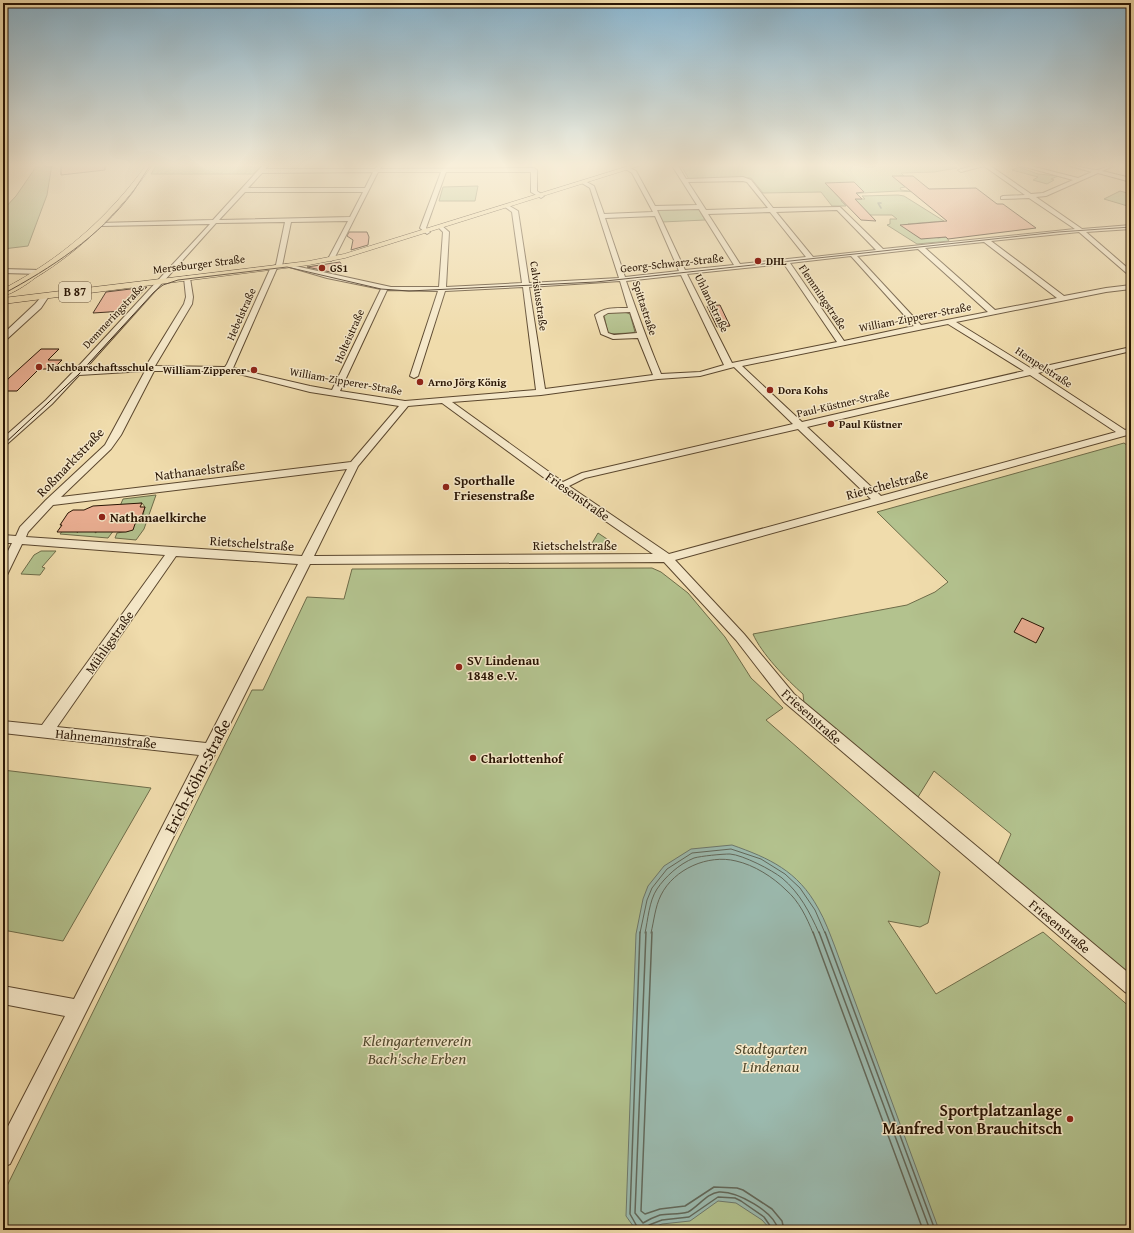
<svg xmlns="http://www.w3.org/2000/svg" width="1134" height="1233" font-family="'Gentium Book Plus',serif">
<style>
.green{fill:#b3c28e;stroke:#6e6c49}
.water{fill:#9bbaaf;stroke:#6d786b}
.lines{fill:none;stroke-linecap:round;stroke-linejoin:round}
.shore-far1{stroke:#62685a;stroke-width:1}
.shore{stroke:#62685a;stroke-width:1.5}
.stream{stroke:#6d786b;stroke-width:1.5}
.building{fill:#eaae92;stroke:#291504}
.minor-casing{stroke:#5b472e;stroke-width:2}
.major-casing{stroke:#291504;stroke-width:1}
.minor{fill:#f5e8c9;fill-rule:evenodd}
.major{fill:#f0dcac;fill-rule:evenodd}
.tram{stroke:#291504;stroke-width:1}
.poi-dot{fill:#8f2418;stroke:#f5e8c9;stroke-width:1.5}
.labels{text-anchor:middle;stroke-width:3;stroke-linejoin:round;paint-order:stroke}
.far-poi-label{font-size:11px;font-weight:bold;fill:#291504;stroke:#f5e8c9;text-anchor:start}
.far-street-label{font-size:11px;fill:#291504;stroke:#f5e8c9}
.shield{fill:#f5e8c9;stroke:#66543f;stroke-width:1}
.shield-label{font-size:12px;font-weight:bold;fill:#291504}
.street-label{font-size:13px;fill:#291504;stroke:#f5e8c9}
.poi-label{font-size:13px;font-weight:bold;fill:#291504;stroke:#f5e8c9;text-anchor:start}
.near-street-label{font-size:16px;fill:#291504;stroke:#f5e8c9}
.near-park-label{font-size:16px;font-style:italic;fill:#52492d;stroke:#f5e8c9}
.near-poi-label{font-size:16px;font-weight:bold;fill:#291504;stroke:#f5e8c9;text-anchor:end}
</style>
<rect width="100%" height="100%" fill="#f0dcac"/>
<filter id="stains"><feTurbulence type="fractalNoise" baseFrequency=".005" numOctaves="4"/><feColorMatrix values="0 0 0 0 .2 0 0 0 0 .09 0 0 0 0 .02 0 0 0 .5 -.17"/></filter>
<radialGradient id="worn" r=".72"><stop offset=".6" stop-color="#630" stop-opacity="0"/><stop offset="1" stop-color="#630" stop-opacity=".3"/></radialGradient>
<!-- green -->
<g class="green">
<polygon points="38,164 52,164 47,195 28,246 3,249 3,210 16,196"/>
<polygon points="680,164 950,164 957,168 934,172 901,173 904,176 899,176 896,179 905,187 900,188 901,190 917,192 899,191 843,194 841,201 846,206 832,206 821,192 763,193 751,178 689,179"/>
<polygon points="262,165 253,174 151,174 156,166"/>
<polygon points="1019,167 1038,174 1058,176 1051,179 1054,180 1047,184 1033,180 1038,177 1012,170"/>
<polygon points="478,186 475,201 439,201 443,187"/>
<polygon points="1120,191 1131,194 1131,207 1104,199"/>
<polygon points="898,195 904,196 944,221 908,224 938,238 946,237 949,241 917,244 887,225 890,224 890,219 897,219 892,215 868,215 854,199 865,199 862,196"/>
<polygon points="698,208 705,220 662,222 656,209"/>
<polygon points="608,312 625,312 630,314 635,332 631,333 608,334 604,315"/>
<path d="M1124,443L1131,448V977L998,864L1011,834L934,771L918,797L804,703L803,694C787,680 761,653 753,634L907,605L935,592L948,582L877,512Z"/>
<polygon points="156,495 144,529 136,540 115,538 117,533 129,531 137,520 140,520 140,515 143,515 145,507 142,503 120,506 123,499"/>
<polygon points="63,530 78,531 77,533 79,531 96,531 95,533 98,531 114,530 108,538 60,534"/>
<polygon points="598,533 610,541 608,546 591,545"/>
<polygon points="41,551 56,551 42,567 45,568 40,575 21,574 34,555"/>
<polygon points="652,568 661,572 688,593 725,637 751,678 783,708 766,720 940,872 928,923 920,927 888,921 936,994 1043,932 1131,1008 1131,1230 3,1230 3,1194 252,690 263,690 307,597 344,599 352,569"/>
<polygon points="3,770 151,788 63,941 3,930"/>
</g>
<!-- water -->
<path class="water" d="M732,845C769,858 798,871 818,908C825,920 830,934 835,947L939,1230H771L762,1220L736,1203L718,1201L690,1221L662,1224L646,1230H636L626,1216L636,934L643,899L648,886L664,866L691,849Z"/>
<g class="lines">
<!-- shore-far1 -->
<g class="shore-far1">
<polyline points="640,933 647,900 652,888 667,869 692,853 731,849 761,859 785,874 800,888 815,910 825,933"/>
<path d="M645,933C648,920 649,901 657,889C665,877 679,864 694,858C701,856 722,854 730,854C743,855 772,870 782,878C800,893 810,913 819,933"/>
<path d="M651,933C654,921 655,907 661,895C674,869 708,854 736,861C754,865 773,877 786,890C799,901 807,918 813,933"/>
</g>
<!-- shore -->
<g class="shore">
<path d="M646,932L635,1213L643,1223C648,1220 654,1217 660,1215C668,1213 679,1215 688,1212C698,1207 707,1193 719,1192C737,1191 775,1212 778,1230"/>
<polyline points="652,932 641,1211 645,1214 660,1209 685,1206 714,1187 737,1188 743,1190 772,1209 782,1221 784,1230"/>
<polyline points="813,932 923,1230"/>
<polyline points="819,932 930,1230"/>
<polyline points="825,932 935,1230"/>
<polyline points="639,1230 630,1214 640,932"/>
<polyline points="647,1230 649,1225 662,1220 689,1217 718,1197 735,1198 741,1201 764,1217 773,1230"/>
</g>
<!-- stream -->
<polyline class="stream" points="881,203 878,203 881,208"/>
</g>
<!-- building -->
<g class="building">
<polygon points="72,164 105,164 105,170 61,175 61,165"/>
<polygon points="892,176 913,176 929,189 976,188 997,204 1003,204 1036,228 948,239 946,237 921,239 900,225 947,221"/>
<polygon points="854,182 864,192 856,193 862,199 855,199 876,221 861,220 825,183"/>
<polygon points="349,232 367,232 369,237 368,245 351,250 353,240 347,236"/>
<polygon points="340,262 343,268 335,273 307,267"/>
<polygon points="147,287 124,311 93,313 106,292"/>
<polygon points="720,305 730,326 717,327 707,306"/>
<polygon points="41,349 59,349 48,360 62,360 53,369 39,369 17,391 3,391 3,385 9,378"/>
<polygon points="142,503 140,507 145,507 141,519 135,524 133,530 126,532 57,532 62,525 60,525 68,513 73,510 84,510 93,506"/>
<polygon points="1022,618 1044,628 1036,643 1014,632"/>
</g>
<g class="lines">
<defs>
<g id="minor">
<polygon points="9,164 3,170 3,164"/>
<path d="M264,164H270L265,169H375L379,164L382,166L380,169L534,168L537,170V191L544,196L541,198L531,192V172H446L426,228L430,232L427,234L420,228L441,172H378L334,259L331,261L328,259L348,221L291,222L282,266L277,268L233,368L310,386L332,390L381,289L327,278L286,266V264L391,287H439L443,232L438,227L441,225L449,232L446,287L522,283L512,212L505,207L508,205L518,211L529,283L619,278L590,188L580,182L585,181L594,186L604,214L653,212L632,173L624,168L627,166L636,171L655,206L697,205L671,164H677L686,179L743,177L751,180L773,208L840,207L883,249L1075,229L1029,198L1001,199V197L1003,196L1025,195L984,166L961,172L958,170L980,164H990L989,165L1031,194L1043,193L1073,180L1014,164H1023L1078,178L1092,172L1063,164C1075,164 1085,169 1096,170C1103,170 1110,164 1118,164L1102,171L1131,178V182L1098,173L1046,196L1036,197L1082,229L1131,225V229L1086,232L1131,271V277L1079,232L991,241L1064,296L1106,288L1131,285V289L1106,292L956,322L1032,369L1131,347V351L1038,373L1125,430L1131,428V434L675,560L744,634L794,694L1131,975V995L1125,992L784,702L736,640L664,562L310,564L10,1164L3,1167V1136L65,1016L3,1004V986L74,999L199,755L3,733V721L42,725L165,555L22,544L7,575L3,576V561L12,543H3V535L16,536L20,527L46,500L105,445L145,371L79,375L52,404L6,445L3,446V438L46,400L74,371L210,224L101,226L98,224L99,223L213,220ZM373,172L365,188H248L262,173ZM743,181L747,182L768,208L706,210L688,182ZM245,192H363L350,217L219,220ZM699,209L734,265L685,270L657,210ZM837,210L876,250L813,257L776,212ZM770,212L806,257L740,264L708,214ZM655,216L679,271L625,277L605,218ZM285,222L276,265L271,267L227,364L225,367L155,366L192,304L193,297L190,278L187,276L184,278L186,297L184,304L146,366L84,370L216,223ZM984,242L1057,298L995,310L925,248ZM918,249L988,312L921,325L857,256ZM851,256L914,326L844,341L790,263ZM784,264L837,342L732,363L687,274ZM681,275L724,365L700,372L661,374C648,343 637,312 626,281ZM620,281L628,308C617,308 604,307 595,315L601,334L613,339L638,338L653,375L545,389L529,287ZM523,287L536,390L405,401L340,391L387,290L438,291L410,376L414,378L418,376L445,291ZM630,312L637,333L614,335L608,333L603,316L608,313ZM948,324L1024,371L802,422L742,366ZM734,367L793,424L582,473L563,482L452,402L541,395L658,379L700,376ZM154,371H227L310,392L399,406L351,462L61,497L111,449L121,435ZM1030,375L1116,432L881,496L807,427ZM442,403L558,488L653,554L314,556L358,466L408,406ZM798,429L871,499L669,554L569,486L585,478ZM347,469L302,556L26,537L28,532L53,505ZM176,556L298,564L206,743L57,727Z"/>
<polygon points="3,269 40,270 43,272 40,274 3,273"/>
<polygon points="45,294 49,296 41,308 6,340 3,340 3,334 35,304 43,295"/>
</g>
<g id="major">
<path d="M147,164H153C121,210 83,249 35,278C26,285 14,293 3,296V289C61,259 108,218 147,164Z"/>
<polygon points="635,164 645,164 345,258 309,265 3,304 3,298 309,261 344,254"/>
</g>
</defs>
<!-- minor casing -->
<use href="#minor" class="minor-casing"/>
<!-- major casing -->
<use href="#major" class="major-casing"/>
<!-- minor -->
<use href="#minor" class="minor"/>
<!-- major -->
<use href="#major" class="major"/>
<!-- tram -->
<g class="tram">
<path d="M3,294C51,268 99,237 133,192C139,183 145,173 151,164"/>
<polyline points="3,445 79,374 154,292 163,285 178,280 287,267 381,289 409,291 596,282 1058,232 1131,227"/>
</g>
</g>
<!-- sky -->
<linearGradient id="sky" x2="0" y2="1"><stop stop-color="#89b6d1"/><stop offset="0.49" stop-color="#f8efda"/><stop offset="1" stop-color="#f8efda" stop-opacity="0"/></linearGradient>
<rect width="1134" height="337" fill="url(#sky)"/>
<!-- markers -->
<g class="poi-dot">
<circle cx="758" cy="261" r="4"/>
<circle cx="322" cy="268" r="4"/>
<circle cx="39" cy="367" r="4"/>
<circle cx="254" cy="370" r="4"/>
<circle cx="420" cy="382" r="4"/>
<circle cx="770" cy="390" r="4"/>
<circle cx="831" cy="424" r="4"/>
<circle cx="446" cy="487" r="4"/>
<circle cx="102" cy="517" r="4"/>
<circle cx="459" cy="667" r="4"/>
<circle cx="473" cy="758" r="4"/>
<circle cx="1070" cy="1119" r="4"/>
</g>
<g class="labels">
<!-- far-poi labels -->
<g class="far-poi-label">
<text x="766" y="265">DHL</text>
<text x="330" y="272">GS1</text>
<text x="47" y="371">Nachbarschaftsschule</text>
<text x="246" y="374" text-anchor="end">William Zipperer</text>
<text x="428" y="386">Arno Jörg König</text>
<text x="778" y="394">Dora Kohs</text>
<text x="839" y="428">Paul Küstner</text>
</g>
<!-- far-street labels -->
<g class="far-street-label">
<text transform="translate(672 263) rotate(-6)" y="4">Georg-Schwarz-Straße</text>
<text transform="translate(199 264) rotate(-7)" y="4">Merseburger Straße</text>
<text transform="translate(539 296) rotate(82)" y="4">Calvisiusstraße</text>
<text transform="translate(823 297) rotate(56)" y="4">Flemmingstraße</text>
<text transform="translate(712 303) rotate(64)" y="4">Uhlandstraße</text>
<text transform="translate(645 308) rotate(72)" y="4">Spittastraße</text>
<text transform="translate(241 314) rotate(-66)" y="4">Hebelstraße</text>
<text transform="translate(113 316) rotate(-47)" y="4">Demmeringstraße</text>
<text transform="translate(915 317) rotate(-11)" y="4">William-Zipperer-Straße</text>
<text transform="translate(349 336) rotate(-66)" y="4">Holteistraße</text>
<text transform="translate(1044 367) rotate(33)" y="4">Hempelstraße</text>
<text transform="translate(346 381) rotate(10)" y="4">William-Zipperer-Straße</text>
<text transform="translate(843 403) rotate(-13)" y="4">Paul-Küstner-Straße</text>
</g>
<!-- shield labels -->
<rect class="shield" x="59" y="282" width="32" height="20" rx="3"/>
<g class="shield-label">
<text x="75" y="296">B 87</text>
</g>
<!-- street labels -->
<g class="street-label">
<text transform="translate(70 462) rotate(-46)" y="5">Roßmarktstraße</text>
<text transform="translate(200 470) rotate(-7)" y="5">Nathanaelstraße</text>
<text transform="translate(887 484) rotate(-15)" y="5">Rietschelstraße</text>
<text transform="translate(578 496) rotate(35)" y="5">Friesenstraße</text>
<text transform="translate(252 543) rotate(4)" y="5">Rietschelstraße</text>
<text x="575" y="550">Rietschelstraße</text>
<text transform="translate(109 642) rotate(-55)" y="5">Mühligstraße</text>
<text transform="translate(812 716) rotate(42)" y="5">Friesenstraße</text>
<text transform="translate(106 738) rotate(6)" y="5">Hahnemannstraße</text>
<text transform="translate(1060 926) rotate(40)" y="5">Friesenstraße</text>
</g>
<!-- poi labels -->
<g class="poi-label">
<text x="454" y="485">Sporthalle<tspan x="454" dy="15">Friesenstraße</tspan></text>
<text x="110" y="522">Nathanaelkirche</text>
<text x="467" y="665">SV Lindenau<tspan x="467" dy="15">1848 e.V.</tspan></text>
<text x="481" y="763">Charlottenhof</text>
</g>
<!-- near-street labels -->
<g class="near-street-label">
<text transform="translate(197 776) rotate(-63)" y="6">Erich-Köhn-Straße</text>
</g>
<!-- near-park labels -->
<g class="near-park-label">
<text x="417" y="1046">Kleingartenverein<tspan x="417" dy="18">Bach'sche Erben</tspan></text>
<text x="771" y="1054">Stadtgarten<tspan x="771" dy="18">Lindenau</tspan></text>
</g>
<!-- near-poi labels -->
<g class="near-poi-label">
<text x="1062" y="1116">Sportplatzanlage<tspan x="1062" dy="18">Manfred von Brauchitsch</tspan></text>
</g>
</g>
<!-- margin -->
<rect width="1134" height="1233" fill="none" stroke="#f0dcac" stroke-width="16"/>
<rect x="4" y="4" width="1126" height="1225" fill="none" stroke="#291504" stroke-width="2"/>
<rect x="8" y="8" width="1118" height="1217" fill="none" stroke="#291504"/>
<rect width="100%" height="100%" filter="url(#stains)"/>
<rect width="100%" height="100%" fill="url(#worn)"/>
</svg>
